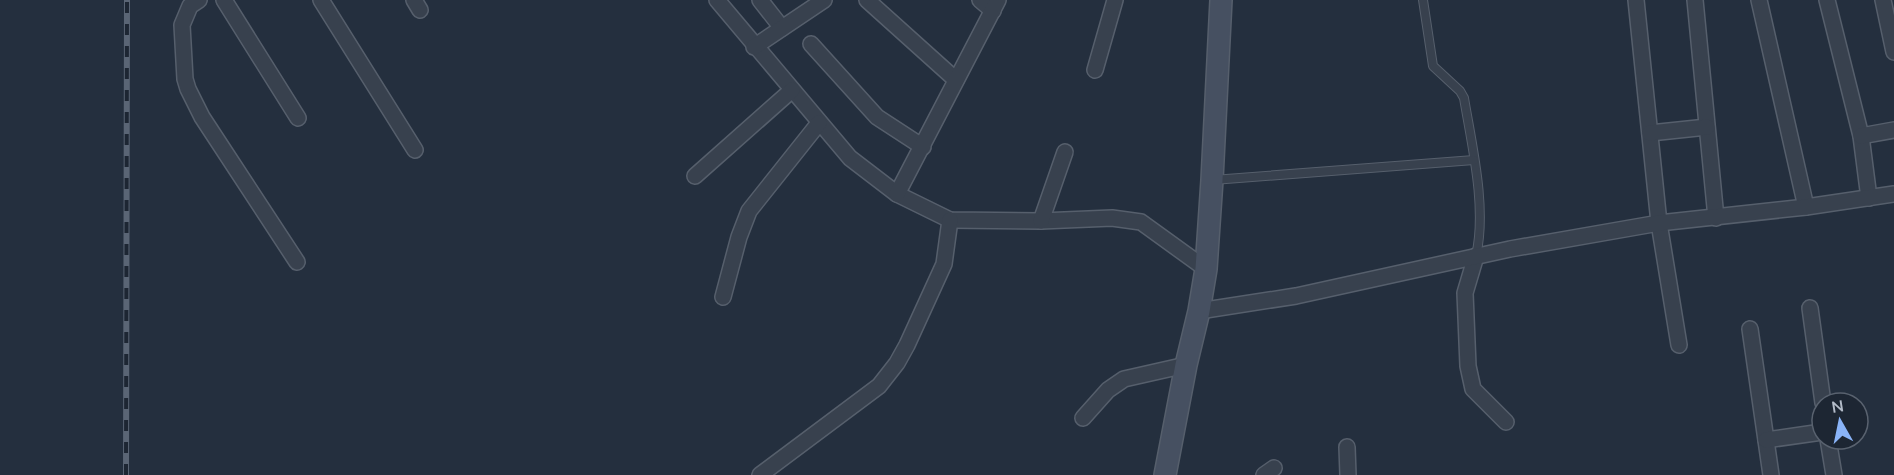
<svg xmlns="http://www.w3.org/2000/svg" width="1894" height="475" font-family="Mulish,sans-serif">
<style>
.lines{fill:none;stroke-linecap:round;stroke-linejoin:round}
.service-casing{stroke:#565f6c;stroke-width:10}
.minor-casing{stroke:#565f6c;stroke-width:18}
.secondary-casing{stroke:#565f6c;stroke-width:24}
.service{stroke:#38414e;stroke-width:8}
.minor{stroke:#38414e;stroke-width:15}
.secondary{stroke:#465061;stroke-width:21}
.rail-casing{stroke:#5a6575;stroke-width:6}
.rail{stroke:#1d2633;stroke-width:4;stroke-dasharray:11;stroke-linecap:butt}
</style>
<rect width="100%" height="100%" fill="#242f3e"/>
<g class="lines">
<defs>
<g id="service">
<path d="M1423,0L1433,66L1460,91L1464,98C1472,146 1487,208 1476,256"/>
<polyline points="1213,180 1474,160"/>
</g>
<g id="minor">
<polyline points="199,0 190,6 182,25 185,79 188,89 202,117 297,262"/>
<polyline points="224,0 298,118"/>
<polyline points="321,0 415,150"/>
<polyline points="414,0 420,10"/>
<polyline points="717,0 850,158 897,194 950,220 1041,221 1112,218 1141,222 1206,269"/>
<polyline points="760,0 782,28"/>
<polyline points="867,0 956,80"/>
<polyline points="980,0 993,11"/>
<polyline points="1636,0 1659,223 1679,345"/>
<polyline points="1695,0 1716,218"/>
<polyline points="1759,0 1806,207"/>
<polyline points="1827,0 1861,136 1869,198"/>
<polyline points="1883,0 1894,52"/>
<polyline points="811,44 877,117 923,147"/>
<polyline points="754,47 824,0"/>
<polyline points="1095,70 1115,0"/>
<polyline points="1650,133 1707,127"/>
<polyline points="1861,136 1894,130"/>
<polyline points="695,176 792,90"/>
<polyline points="897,194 998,0"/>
<polyline points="1041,221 1065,152"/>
<polyline points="1476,256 1465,293 1468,366 1473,389 1506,422"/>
<polyline points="723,297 739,237 749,211 819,123"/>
<polyline points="1810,308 1823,403"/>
<polyline points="1199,311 1296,296 1510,249 1659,223 1806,207 1894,194"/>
<polyline points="1750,329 1771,475"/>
<polyline points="1083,418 1108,390 1124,379 1186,365"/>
<polyline points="1828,439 1834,475"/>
<polyline points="1766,440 1822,432"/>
<polyline points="1347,447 1348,475"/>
<polyline points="760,475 879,386 897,363 907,345 944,264 950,220"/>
<polyline points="1264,475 1274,468"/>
</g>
<polyline id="secondary" points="1165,475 1186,365 1199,311 1206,269 1212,180 1221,0"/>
</defs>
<!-- service casing -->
<use href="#service" class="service-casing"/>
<!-- minor casing -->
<use href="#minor" class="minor-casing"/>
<!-- secondary casing -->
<use href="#secondary" class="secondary-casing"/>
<!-- service -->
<use href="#service" class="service"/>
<!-- minor -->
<use href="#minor" class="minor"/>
<!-- secondary -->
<use href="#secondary" class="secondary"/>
<defs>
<polyline id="rail" points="126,475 127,0"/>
</defs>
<!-- rail casing -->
<use href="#rail" class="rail-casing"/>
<!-- rail -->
<use href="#rail" class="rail"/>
</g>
<!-- north arrow -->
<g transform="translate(1840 421) rotate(351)"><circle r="28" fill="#1d2633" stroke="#59626f" stroke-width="1.5"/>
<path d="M0-4.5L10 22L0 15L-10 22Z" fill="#8ab4f8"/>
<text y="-9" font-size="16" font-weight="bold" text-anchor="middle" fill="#b4bcc9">N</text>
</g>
</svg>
